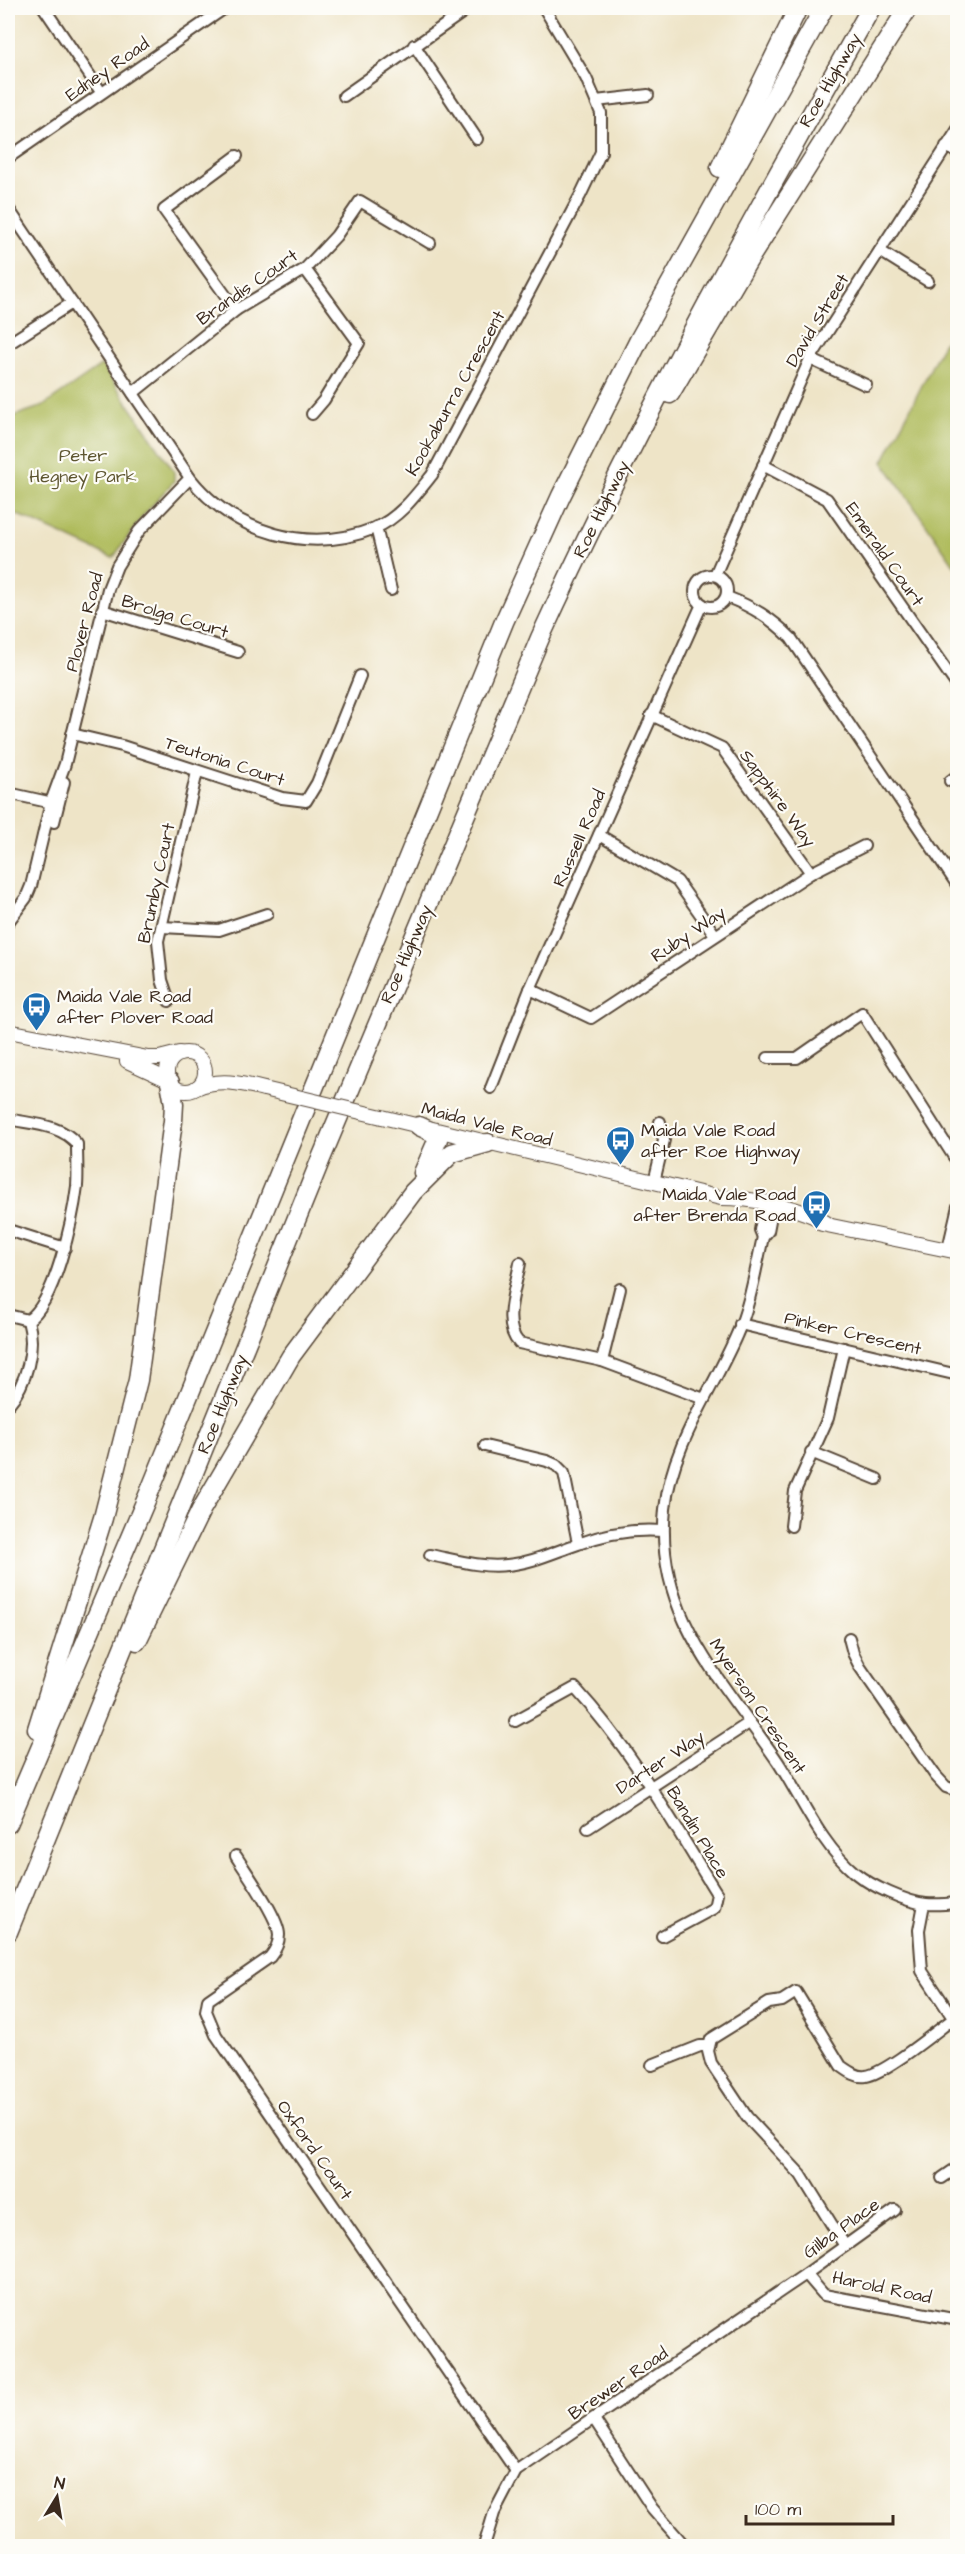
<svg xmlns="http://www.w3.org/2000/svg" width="965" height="2554" font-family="'Architects Daughter',sans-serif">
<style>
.green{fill:#afbb5c;stroke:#75723d;stroke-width:1.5}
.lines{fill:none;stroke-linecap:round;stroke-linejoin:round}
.minor-casing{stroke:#564637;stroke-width:14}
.secondary-casing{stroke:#564637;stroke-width:16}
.motorway-casing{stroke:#564637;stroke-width:21}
.minor{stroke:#fff;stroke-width:10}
.secondary{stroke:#fff;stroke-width:14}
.motorway{stroke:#fff;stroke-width:18}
.secondary-bridge-casing{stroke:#564637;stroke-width:16;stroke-linecap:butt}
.secondary-bridge{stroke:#fff;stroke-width:14}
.labels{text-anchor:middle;stroke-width:4.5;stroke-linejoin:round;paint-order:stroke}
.street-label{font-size:18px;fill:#3b2a1e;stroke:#fdfcf7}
.park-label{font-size:18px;fill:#5e5631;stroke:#fdfcf7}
.poi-label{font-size:18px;fill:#3b2a1e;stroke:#fdfcf7;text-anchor:start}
</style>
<rect width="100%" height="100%" fill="#fdfcf7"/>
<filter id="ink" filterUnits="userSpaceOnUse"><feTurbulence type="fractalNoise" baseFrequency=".0167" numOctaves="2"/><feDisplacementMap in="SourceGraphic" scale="12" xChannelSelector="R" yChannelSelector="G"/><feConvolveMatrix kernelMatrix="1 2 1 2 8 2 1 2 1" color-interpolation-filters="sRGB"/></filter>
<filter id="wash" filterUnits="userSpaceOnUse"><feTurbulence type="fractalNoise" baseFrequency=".008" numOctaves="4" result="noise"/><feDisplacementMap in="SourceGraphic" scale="24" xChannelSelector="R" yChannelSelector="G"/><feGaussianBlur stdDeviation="1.35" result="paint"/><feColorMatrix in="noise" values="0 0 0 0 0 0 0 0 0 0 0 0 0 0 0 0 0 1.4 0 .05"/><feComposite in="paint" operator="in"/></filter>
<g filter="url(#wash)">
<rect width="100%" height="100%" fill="#eee4c7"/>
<!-- green -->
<g class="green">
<polygon points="957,333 957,569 883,462 944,342"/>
<polygon points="102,365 174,471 174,481 142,517 113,558 16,514 8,513 8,418 43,406"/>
</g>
</g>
<g filter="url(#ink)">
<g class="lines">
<defs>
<g id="minor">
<polyline points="44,8 101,92"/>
<polyline points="414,45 477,139"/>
<polyline points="344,96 469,8"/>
<polyline points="596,101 648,95"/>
<polyline points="946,146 958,153"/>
<polyline points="8,158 225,8"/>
<path d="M8,208L190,478C234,533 309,555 375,528C399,518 416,495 432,475L580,196L601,152V113L586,78L544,8"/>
<polyline points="880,251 928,281"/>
<polyline points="305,269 359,343 324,400 312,414"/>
<polyline points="236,310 164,210 237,156"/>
<polyline points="8,344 72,303"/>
<polyline points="810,359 866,385"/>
<polyline points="133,393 236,310 305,269 336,236 360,201 430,243"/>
<polyline points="763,465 827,499 958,687"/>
<polyline points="376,527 391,590"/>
<polyline points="715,575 810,359 958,129"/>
<circle cx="711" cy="591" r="16"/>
<path d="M727,597C753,607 771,618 791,638L958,886"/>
<polyline points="102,610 238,652"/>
<polyline points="651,715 722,748 811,873"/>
<polyline points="72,734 122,746 282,798 306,801 317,783 360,676"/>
<polyline points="950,781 958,775"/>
<polyline points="8,793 57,804"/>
<polyline points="54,822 64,782"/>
<polyline points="599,835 677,881 715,935"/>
<polyline points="8,922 26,898 31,886 51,802 65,764 108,589 117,566 139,531 190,478"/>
<polyline points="162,927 219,930 267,914"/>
<polyline points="530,989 591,1018 811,873 864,846"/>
<polyline points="169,1001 162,980 158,941 197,772"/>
<polyline points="768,1058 797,1058 862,1013 954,1157"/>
<polyline points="491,1088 530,989 702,604"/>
<path d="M8,1119C31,1124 61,1124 77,1144C77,1158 78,1173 77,1186C73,1218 55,1303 28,1320L8,1315"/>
<polyline points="654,1182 664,1140 660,1122"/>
<path d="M773,1205L768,1231L763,1237C756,1267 750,1306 737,1334C712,1392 672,1444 665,1509C654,1615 723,1681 778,1762C802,1799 821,1845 855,1873C871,1886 906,1902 926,1904C936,1905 947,1904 958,1903"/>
<polyline points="8,1230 65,1248"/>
<polyline points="763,1237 760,1230 765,1204"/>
<polyline points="948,1249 958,1206"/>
<path d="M520,1263C516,1287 501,1324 519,1343L602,1361L704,1399"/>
<polyline points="740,1324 958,1375"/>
<polyline points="602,1361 620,1289"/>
<path d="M8,1405C27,1383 36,1348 28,1320"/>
<polyline points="485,1446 547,1461 556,1465 564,1473 578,1543"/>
<polyline points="811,1452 877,1479"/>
<polyline points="791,1526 795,1491 828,1418 844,1348"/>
<path d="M430,1555C455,1560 482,1568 507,1565C532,1563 554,1552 578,1544C606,1533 633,1529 663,1531"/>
<polyline points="849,1638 853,1653 860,1667 935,1775 946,1787 958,1791"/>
<path d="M515,1721L575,1688C632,1750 673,1823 717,1894L714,1908L662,1936"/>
<polyline points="588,1828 749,1723"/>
<path d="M236,1856C246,1872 279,1918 279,1935C279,1943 275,1951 270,1957L208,2000L206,2011L216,2035L516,2471"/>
<polyline points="924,1904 919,1930 922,1971 957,2024"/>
<polyline points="652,2065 700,2046 709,2046"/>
<polyline points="942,2178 958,2167"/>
<path d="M845,2246L801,2175L747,2117L711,2063L708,2051L711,2039L769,2003L782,2001L796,1992L841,2066C848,2071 857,2078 866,2076C886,2073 935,2032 953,2019"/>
<polyline points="806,2274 824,2295 958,2320"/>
<polyline points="594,2419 652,2508 685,2546"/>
<polyline points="484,2546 494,2513 516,2471 806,2274 895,2210"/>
</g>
<g id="secondary">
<polyline points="8,1031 148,1058 159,1058 179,1053"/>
<circle cx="186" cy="1072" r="19"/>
<polyline points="127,1061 168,1080"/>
<path d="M196,1088C219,1078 241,1083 264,1089"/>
<path d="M382,1117L721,1198C752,1198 802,1207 828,1224"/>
<polyline points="822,1224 958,1252"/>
</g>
<g id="motorway">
<polyline points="720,168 798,8"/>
<polyline points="670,394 748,261 908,8"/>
<polyline points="419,1126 432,1132 438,1139 423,1173"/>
<polyline points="137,1641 201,1510 291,1356 413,1192 452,1153 488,1143"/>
<polyline points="37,1729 103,1518 138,1380 173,1121 174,1104 170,1082"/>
<polyline points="8,1824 149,1493 504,622 561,496 640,338 824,8"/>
<path d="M8,1932L320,1161L540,638C639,421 754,215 871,8"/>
</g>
</defs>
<!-- minor casing -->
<use href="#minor" class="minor-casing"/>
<!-- secondary casing -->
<use href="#secondary" class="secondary-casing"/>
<!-- motorway casing -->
<use href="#motorway" class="motorway-casing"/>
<!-- minor -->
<use href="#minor" class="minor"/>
<!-- secondary -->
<use href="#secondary" class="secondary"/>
<!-- motorway -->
<use href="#motorway" class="motorway"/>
<defs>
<polyline id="secondary-bridge" points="264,1089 382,1117"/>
</defs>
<!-- secondary-bridge casing -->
<use href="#secondary-bridge" class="secondary-bridge-casing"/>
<!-- secondary-bridge -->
<use href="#secondary-bridge" class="secondary-bridge"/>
</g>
</g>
<!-- icons -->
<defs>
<symbol id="bus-pin" viewBox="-11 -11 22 30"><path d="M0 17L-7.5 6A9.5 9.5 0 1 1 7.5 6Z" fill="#1f6fb2" stroke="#fdfcf7"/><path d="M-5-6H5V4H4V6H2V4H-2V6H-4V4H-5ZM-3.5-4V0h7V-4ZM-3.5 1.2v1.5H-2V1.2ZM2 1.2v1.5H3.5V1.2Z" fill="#fff"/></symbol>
</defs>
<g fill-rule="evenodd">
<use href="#bus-pin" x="20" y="990" width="33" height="45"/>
<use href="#bus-pin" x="604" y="1124" width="33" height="45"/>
<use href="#bus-pin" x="800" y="1188" width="33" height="45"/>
</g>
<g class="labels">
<!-- street labels -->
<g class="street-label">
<text transform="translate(107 69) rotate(-35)" y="6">Edney Road</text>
<text transform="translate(830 80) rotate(-60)" y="6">Roe Highway</text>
<text transform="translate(247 287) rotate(-35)" y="6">Brandis Court</text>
<text transform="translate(817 320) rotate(-59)" y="6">David Street</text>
<text transform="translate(455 393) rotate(-61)" y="6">Kookaburra Crescent</text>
<text transform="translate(601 509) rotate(-64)" y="6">Roe Highway</text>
<text transform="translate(885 554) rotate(55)" y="6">Emerald Court</text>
<text transform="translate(175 616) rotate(17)" y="6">Brolga Court</text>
<text transform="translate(84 622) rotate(-75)" y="6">Plover Road</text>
<text transform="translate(225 761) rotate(18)" y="6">Teutonia Court</text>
<text transform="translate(778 798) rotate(54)" y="6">Sapphire Way</text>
<text transform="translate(579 838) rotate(-66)" y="6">Russell Road</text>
<text transform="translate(156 883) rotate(-78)" y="6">Brumby Court</text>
<text transform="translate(688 934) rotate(-34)" y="6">Ruby Way</text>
<text transform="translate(406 954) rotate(-67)" y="6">Roe Highway</text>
<text transform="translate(487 1124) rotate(14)" y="6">Maida Vale Road</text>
<text transform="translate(853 1333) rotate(13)" y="6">Pinker Crescent</text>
<text transform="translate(222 1404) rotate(-68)" y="6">Roe Highway</text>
<text transform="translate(758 1706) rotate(56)" y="6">Myerson Crescent</text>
<text transform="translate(660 1762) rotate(-33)" y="6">Darter Way</text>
<text transform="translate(698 1832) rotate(59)" y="6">Bandin Place</text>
<text transform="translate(315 2150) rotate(55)" y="6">Oxford Court</text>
<text transform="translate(841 2228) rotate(-36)" y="6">Gilba Place</text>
<text transform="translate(882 2287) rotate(12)" y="6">Harold Road</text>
<text transform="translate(618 2383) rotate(-34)" y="6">Brewer Road</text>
</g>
<!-- park labels -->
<g class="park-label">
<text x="83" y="461">Peter<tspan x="83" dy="21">Hegney Park</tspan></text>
</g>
<!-- poi labels -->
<g class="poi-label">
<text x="57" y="1002">Maida Vale Road<tspan x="57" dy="21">after Plover Road</tspan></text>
<text x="641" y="1136">Maida Vale Road<tspan x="641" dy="21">after Roe Highway</tspan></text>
<text x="796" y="1200" text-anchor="end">Maida Vale Road<tspan x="796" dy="21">after Brenda Road</tspan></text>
</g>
</g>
<!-- margin -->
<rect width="965" height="2554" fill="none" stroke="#fdfcf7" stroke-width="30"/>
<!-- north arrow -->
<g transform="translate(57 2497) rotate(11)" stroke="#fdfcf7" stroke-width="4.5" paint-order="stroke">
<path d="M0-4.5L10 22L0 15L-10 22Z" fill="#3b2a1e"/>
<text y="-9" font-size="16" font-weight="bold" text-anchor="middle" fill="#3b2a1e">N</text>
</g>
<!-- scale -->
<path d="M746 2515v9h147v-9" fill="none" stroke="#3b2a1e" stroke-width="3"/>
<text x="755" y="2515" font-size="18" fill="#3b2a1e" stroke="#fdfcf7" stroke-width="4.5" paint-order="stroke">100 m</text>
</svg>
